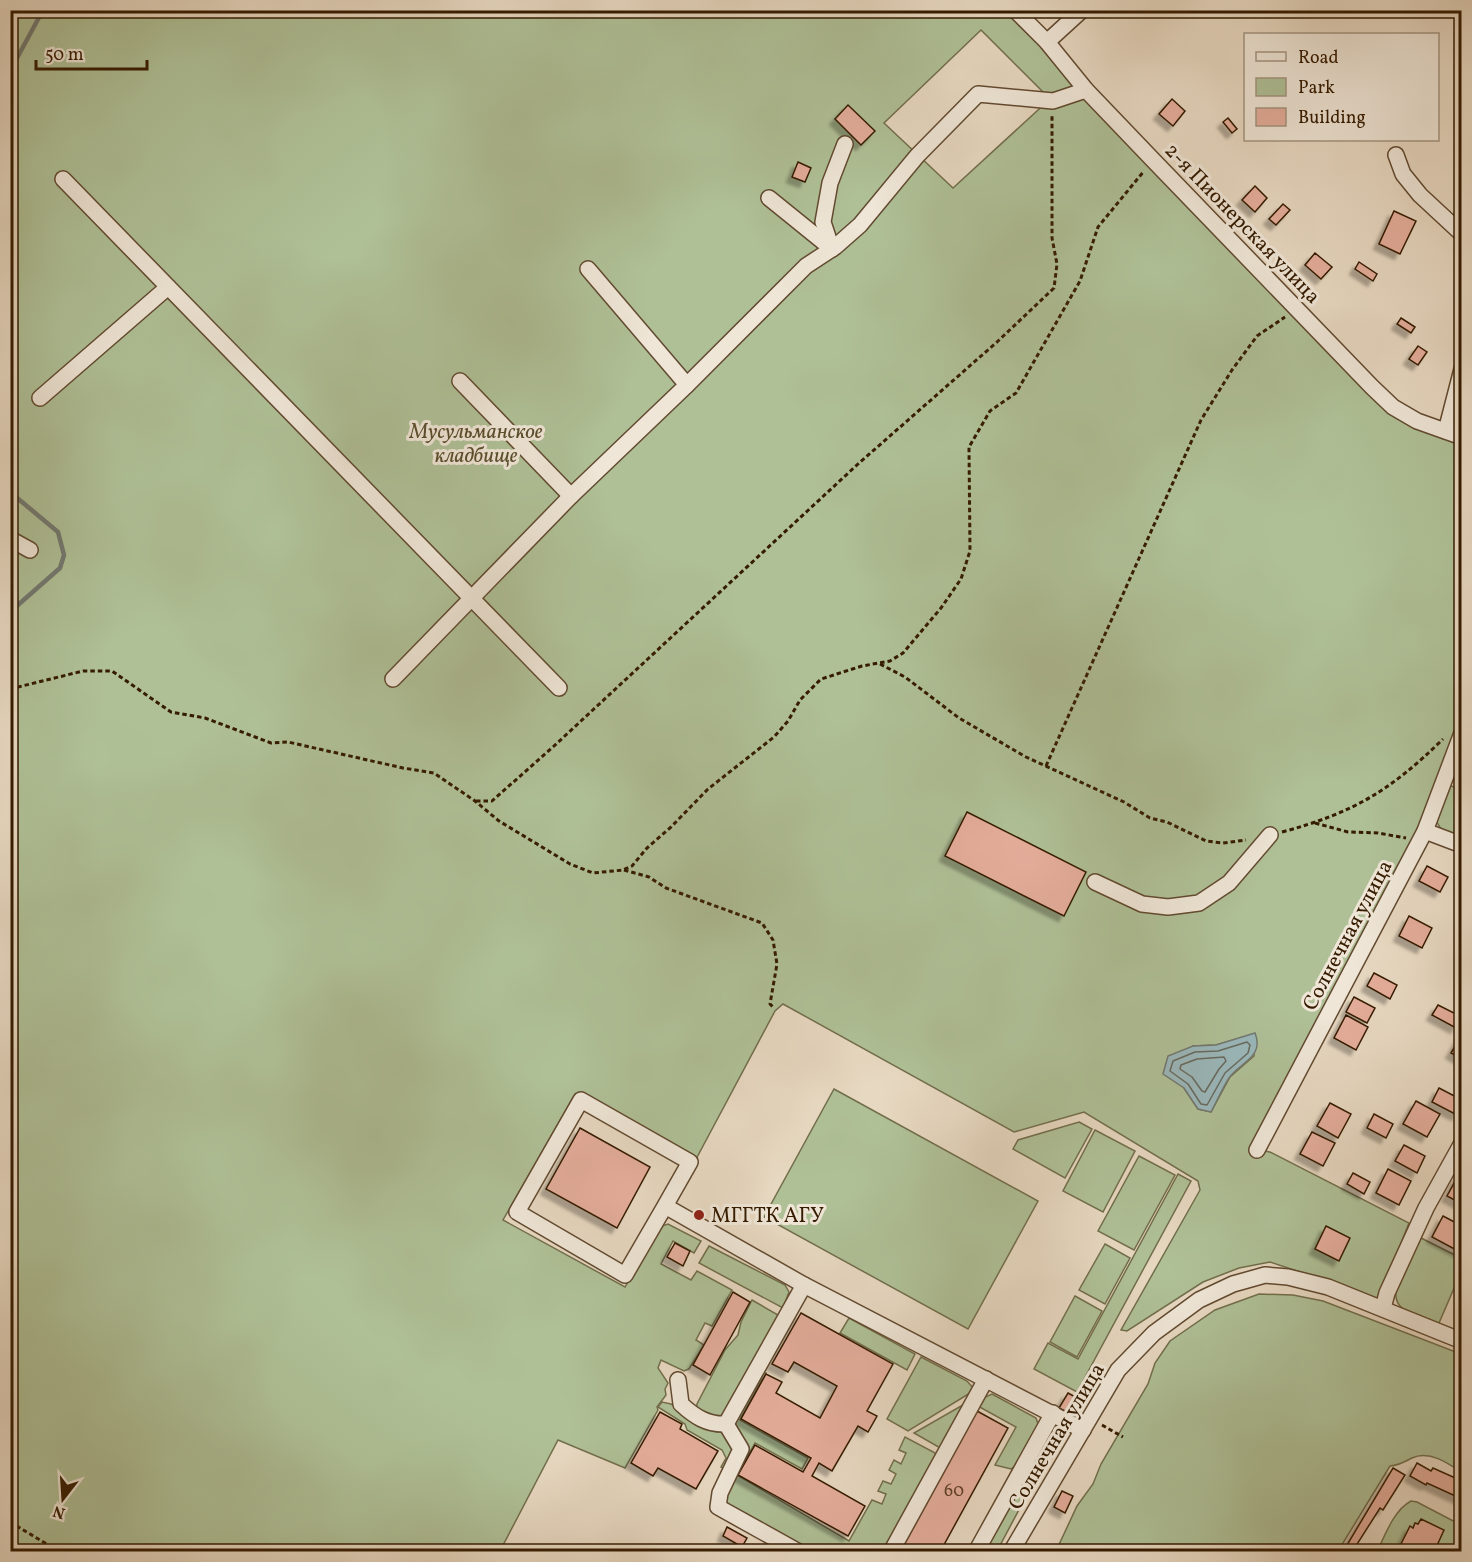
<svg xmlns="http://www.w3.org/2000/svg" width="1472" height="1562" font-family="Vollkorn,serif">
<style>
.green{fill:#afc097;stroke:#726e4c;stroke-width:1.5;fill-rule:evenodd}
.water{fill:#9ab8bc;stroke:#727971;stroke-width:1.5}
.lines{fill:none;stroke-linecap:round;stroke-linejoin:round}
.shore{stroke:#686a5e;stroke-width:1.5}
.stream{stroke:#727971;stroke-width:4.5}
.building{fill:#e4ad9b;stroke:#351b00;stroke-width:1.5;filter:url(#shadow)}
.minor-casing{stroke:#624a30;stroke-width:18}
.path{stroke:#351b00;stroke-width:3;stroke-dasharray:4.5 3;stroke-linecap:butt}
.minor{stroke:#efe6d7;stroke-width:15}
.poi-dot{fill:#8f2418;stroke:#efe6d7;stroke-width:2}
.labels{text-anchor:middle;stroke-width:6;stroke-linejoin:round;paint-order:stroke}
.number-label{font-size:18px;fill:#614027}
.street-label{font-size:21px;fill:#351b00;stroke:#efe6d7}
.park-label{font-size:21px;font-style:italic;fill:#5a4d2d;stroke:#efe6d7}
.poi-label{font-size:21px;fill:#351b00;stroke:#efe6d7;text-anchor:start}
</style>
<defs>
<filter id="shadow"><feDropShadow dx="-5.5" dy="5.5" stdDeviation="1.5" flood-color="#0004"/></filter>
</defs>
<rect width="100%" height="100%" fill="#e7d8c1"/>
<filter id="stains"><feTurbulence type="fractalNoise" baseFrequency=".00333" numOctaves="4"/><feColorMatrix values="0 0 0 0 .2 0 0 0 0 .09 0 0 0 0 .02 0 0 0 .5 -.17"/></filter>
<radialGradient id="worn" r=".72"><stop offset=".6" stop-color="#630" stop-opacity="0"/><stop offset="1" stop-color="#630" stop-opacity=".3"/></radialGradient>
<!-- green -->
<g class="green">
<path d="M11,11H1015L1393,407L1461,437V733L1425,831L1258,1150L1270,1152L1409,1223L1378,1302L1342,1286L1270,1262L1239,1268L1203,1282L1127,1331L1121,1330L1200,1190L1198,1181L1084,1112L1014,1132L783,1004L775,1011L695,1161L575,1094L503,1220L625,1287L659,1227L668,1224L701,1241L694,1253L673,1241L661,1264L691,1280L697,1271L732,1290L712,1326L705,1323L696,1340L704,1345L689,1369L684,1371L661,1360L658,1368L668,1383L665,1389L666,1395L657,1407L658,1410L625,1468L558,1440L500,1551L11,1552ZM981,30L1050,99L953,188L884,123ZM1255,1034L1254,1056L1230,1077L1211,1112L1198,1109L1184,1088L1193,1046L1216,1045Z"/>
<polygon points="1449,785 1461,790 1461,839 1442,831 1435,819"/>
<polygon points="834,1089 1038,1201 968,1329 764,1217"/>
<polygon points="1079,1122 1092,1129 1065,1178 1013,1149 1018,1140"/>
<polygon points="1095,1130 1135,1151 1103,1212 1063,1191"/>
<polygon points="1139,1156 1175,1175 1134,1250 1098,1231"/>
<polygon points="1178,1174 1191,1181 1077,1392 1034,1369 1048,1343 1078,1359"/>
<path d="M1419,1237L1461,1258V1272L1439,1323C1430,1320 1405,1313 1400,1306C1386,1291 1411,1253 1419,1237Z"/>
<polygon points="1105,1244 1130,1258 1105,1304 1079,1290"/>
<polygon points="709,1246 785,1285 789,1292 783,1308 699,1263"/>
<path d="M1259,1294L1293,1295L1323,1301L1461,1354V1472C1448,1463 1429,1450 1412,1458C1404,1462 1400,1465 1390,1466L1343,1543L1336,1551H1056L1077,1506L1093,1484L1101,1464L1148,1384L1155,1363L1170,1341L1215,1310Z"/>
<polygon points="1075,1296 1102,1311 1077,1357 1050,1342"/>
<polygon points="752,1300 778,1315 724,1413 721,1417 714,1419 697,1408 697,1404 725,1350 738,1335 741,1322"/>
<polygon points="849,1318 915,1354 907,1370 840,1333"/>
<polygon points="921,1357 967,1381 975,1390 908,1431 887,1419"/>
<polygon points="760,1372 766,1373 740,1420 808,1458 802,1469 755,1443 737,1475 849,1541 872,1500 882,1504 886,1494 878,1491 883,1481 891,1484 896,1474 889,1470 894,1460 901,1464 906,1453 899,1450 905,1437 939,1455 885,1551 801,1551 720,1507 732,1473 721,1467 726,1458 722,1450 687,1430 685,1424 658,1407 662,1402 671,1404 710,1426 729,1424"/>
<polygon points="992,1394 1036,1418 1039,1427 1019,1464 1011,1469 995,1465 1016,1427 976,1405 981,1399"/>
<polygon points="968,1402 942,1449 914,1433"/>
<polygon points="1059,1425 1061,1431 997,1551 980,1552 1048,1433"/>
<path d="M1411,1501L1417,1502L1461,1525V1551L1377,1552C1385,1535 1394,1510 1411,1501Z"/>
</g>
<!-- water -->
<path class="water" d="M1255,1033C1265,1057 1239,1063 1229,1078C1222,1089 1217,1101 1211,1112L1198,1109L1184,1088L1163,1074L1168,1056L1193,1046L1216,1045Z"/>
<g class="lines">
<!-- shore -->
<g class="shore">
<polygon points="1247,1042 1250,1045 1248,1053 1225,1073 1207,1105 1201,1104 1188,1084 1170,1071 1173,1061 1195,1052 1218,1051"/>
<polygon points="1224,1057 1226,1061 1219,1069 1205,1092 1202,1091 1192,1077 1180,1069 1181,1065 1197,1059"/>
</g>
<!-- stream -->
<g class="stream">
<polyline points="10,71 43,10"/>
<polyline points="10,492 58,532 64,555 60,568 10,612"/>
</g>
</g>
<!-- building -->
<g class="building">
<polygon points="1172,99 1185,111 1173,126 1159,114"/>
<polygon points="848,105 875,131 861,145 835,119"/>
<polygon points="1228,118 1237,129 1232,133 1223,122"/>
<polygon points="798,162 811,168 805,182 792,177"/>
<polygon points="1255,186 1267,198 1255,212 1242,200"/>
<polygon points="1283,204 1290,210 1276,225 1269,219"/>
<polygon points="1394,211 1416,221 1400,254 1379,244"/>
<polygon points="1315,253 1332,267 1321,279 1305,265"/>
<polygon points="1359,262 1377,274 1373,281 1355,269"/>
<polygon points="1401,318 1415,327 1411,333 1397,324"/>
<polygon points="1418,346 1427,352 1418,365 1409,359"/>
<polygon points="967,812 1086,872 1064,916 945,856"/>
<polygon points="1427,866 1448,877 1440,892 1419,881"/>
<polygon points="1409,916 1432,928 1422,948 1399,936"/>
<polygon points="1374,973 1397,985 1390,999 1367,986"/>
<polygon points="1354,997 1375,1008 1367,1023 1346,1012"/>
<polygon points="1438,1005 1462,1017 1456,1028 1432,1015"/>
<polygon points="1346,1015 1368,1027 1356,1050 1334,1038"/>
<polygon points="1462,1034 1462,1059 1451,1053"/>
<polygon points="1439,1088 1462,1100 1462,1106 1457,1115 1432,1102"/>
<polygon points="1416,1101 1440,1114 1427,1137 1403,1124"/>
<polygon points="1330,1103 1351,1114 1338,1138 1317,1126"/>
<polygon points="1374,1114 1393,1124 1386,1138 1367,1128"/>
<polygon points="580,1128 650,1167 617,1228 546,1189"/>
<polygon points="1312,1132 1335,1143 1323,1166 1300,1154"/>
<polygon points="1404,1145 1425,1156 1417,1173 1395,1161"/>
<polygon points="1388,1169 1411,1181 1399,1205 1376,1193"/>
<polygon points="1353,1173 1370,1182 1364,1194 1347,1184"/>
<polygon points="1458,1176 1462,1178 1462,1204 1447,1196"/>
<polygon points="1443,1216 1462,1226 1460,1252 1432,1237"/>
<polygon points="1326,1226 1350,1238 1339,1261 1315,1249"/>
<polygon points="675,1243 690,1251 683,1266 667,1257"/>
<polygon points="733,1292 750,1302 710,1375 693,1365"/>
<polygon points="801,1313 893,1364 867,1411 877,1416 868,1432 858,1426 832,1471 819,1463 812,1476 865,1506 848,1536 738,1475 755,1445 803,1472 811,1458 741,1419 766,1374 782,1382 776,1393 820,1418 837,1386 794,1362 788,1372 772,1364"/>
<polygon points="1068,1393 1079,1399 1071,1414 1059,1408"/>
<polygon points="977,1411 1008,1428 940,1552 900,1552"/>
<polygon points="660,1412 682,1424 680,1429 718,1451 696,1489 658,1468 653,1476 631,1463"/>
<polygon points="1417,1463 1431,1471 1433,1468 1462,1481 1462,1499 1427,1483 1426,1485 1410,1476"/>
<polygon points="1393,1468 1405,1475 1383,1510 1380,1508 1354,1549 1347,1545"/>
<polygon points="1062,1491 1073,1496 1065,1513 1054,1507"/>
<polygon points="1421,1519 1444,1530 1434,1552 1401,1552 1403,1548 1400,1546 1410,1526 1413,1528 1415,1523 1418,1524"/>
<polygon points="727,1527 747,1538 742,1547 723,1536"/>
</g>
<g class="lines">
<defs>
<g id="minor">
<polyline points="1015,10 1047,42 1086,90 1153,160 1372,387 1393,407 1417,421 1462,437"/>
<polyline points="1047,42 1082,10"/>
<polyline points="1396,155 1403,174 1420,195 1462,234"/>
<polyline points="63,179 559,688"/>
<polyline points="769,198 832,249"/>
<polyline points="832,249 823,222 830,183 845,144"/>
<polyline points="588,269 687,385"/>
<polyline points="460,381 571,496"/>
<polyline points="40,398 168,287"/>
<polyline points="1446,431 1462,369"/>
<polyline points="10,539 30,550"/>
<polyline points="393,679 571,496 687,385 806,266 835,247 860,225 917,156 978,94 1053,101 1086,90"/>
<polyline points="1425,831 1462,845"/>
<polyline points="1095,882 1142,904 1168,907 1199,903 1229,883 1270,835"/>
<polyline points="1257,1150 1425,831 1462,733"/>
<polyline points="665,1206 625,1275 517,1212 581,1100 690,1162 665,1206 804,1285 1083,1430"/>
<polyline points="1383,1308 1387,1293 1426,1208 1462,1143"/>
<path d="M678,1380L681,1404C694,1416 707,1425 726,1424L804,1285"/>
<polyline points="726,1424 741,1449 720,1493 718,1507 799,1552"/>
<polyline points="891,1552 986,1379"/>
<polyline points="976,1552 1053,1413"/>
<polyline points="1011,1552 1118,1370 1154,1333 1199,1300 1233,1284 1265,1275 1288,1277 1328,1287 1462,1341"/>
</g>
</defs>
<!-- minor casing -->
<use href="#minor" class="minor-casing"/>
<!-- path -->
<g class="path">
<polyline points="880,664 905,677 959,718 1026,757 1124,802 1150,818 1167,822 1206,841 1223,843 1246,840"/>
<polyline points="10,689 83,671 112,671 171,712 205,718 271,743 288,742 403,768 434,773 475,801 499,821 570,864 593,873 623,870 632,866 647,848 671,827 708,789 774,737 788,721 800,700 821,679 862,666 890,661 903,653 941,608 961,579 970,551 969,447 990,411 1016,393 1080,281 1098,227 1144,171"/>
<polyline points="1046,766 1201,420 1232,370 1257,336 1285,317"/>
<polyline points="476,801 492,801 554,746 858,464 997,342 1054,288 1057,264 1052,238 1052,115"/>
<polyline points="1315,823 1348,832 1378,833 1406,838"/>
<path d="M1282,832C1353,813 1390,791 1443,739"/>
<polyline points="624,870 649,877 666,888 762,923 773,940 777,964 770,1004 773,1007"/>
<polyline points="1102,1425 1123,1437"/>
<polyline points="10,1522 60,1552"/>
</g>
<!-- minor -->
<use href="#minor" class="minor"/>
</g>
<!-- markers -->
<circle class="poi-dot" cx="699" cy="1215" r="6"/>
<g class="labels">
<!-- number labels -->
<g class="number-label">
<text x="954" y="1496">60</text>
</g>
<!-- street labels -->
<g class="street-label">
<text transform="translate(1243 223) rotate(46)" y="7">2-я Пионерская улица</text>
<text transform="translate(1347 935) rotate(-62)" y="7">Солнечная улица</text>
<text transform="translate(1056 1436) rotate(-59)" y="7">Солнечная улица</text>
</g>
<!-- park labels -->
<g class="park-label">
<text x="476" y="438">Мусульманское<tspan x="476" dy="24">кладбище</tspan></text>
</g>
<!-- poi labels -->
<g class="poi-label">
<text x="711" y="1222">МГГТК АГУ</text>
</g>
</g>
<!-- margin -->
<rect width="1472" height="1562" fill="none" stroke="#e7d8c1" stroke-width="36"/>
<rect x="12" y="12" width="1448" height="1538" fill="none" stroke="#351b00" stroke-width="3"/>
<rect x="18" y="18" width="1436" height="1526" fill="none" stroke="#351b00" stroke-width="1.5"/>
<!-- legend -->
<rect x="1244" y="33" width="195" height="108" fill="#efe6d7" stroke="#a59581" stroke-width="1.5"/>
<rect x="1256" y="52" width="30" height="9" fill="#efe6d7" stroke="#a59581" stroke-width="1.5"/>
<text x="1298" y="63" font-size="18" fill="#351b00">Road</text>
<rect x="1256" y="78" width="30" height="18" fill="#afc097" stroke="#a59581" stroke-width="1.5"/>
<text x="1298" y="93" font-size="18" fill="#351b00">Park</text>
<rect x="1256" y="108" width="30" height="18" fill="#e4ad9b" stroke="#a59581" stroke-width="1.5"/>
<text x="1298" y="123" font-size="18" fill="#351b00">Building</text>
<!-- north arrow -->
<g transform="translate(63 1499) rotate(197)" stroke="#efe6d7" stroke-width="4.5" paint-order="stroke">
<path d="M0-4.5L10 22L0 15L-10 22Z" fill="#351b00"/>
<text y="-9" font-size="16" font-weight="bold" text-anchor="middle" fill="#351b00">N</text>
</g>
<!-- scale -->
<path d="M36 60v9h111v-9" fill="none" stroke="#351b00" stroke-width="3"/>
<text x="45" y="60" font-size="18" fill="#351b00" stroke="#efe6d7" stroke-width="4.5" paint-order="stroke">50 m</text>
<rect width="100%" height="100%" filter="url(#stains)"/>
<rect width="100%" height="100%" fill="url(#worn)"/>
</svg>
